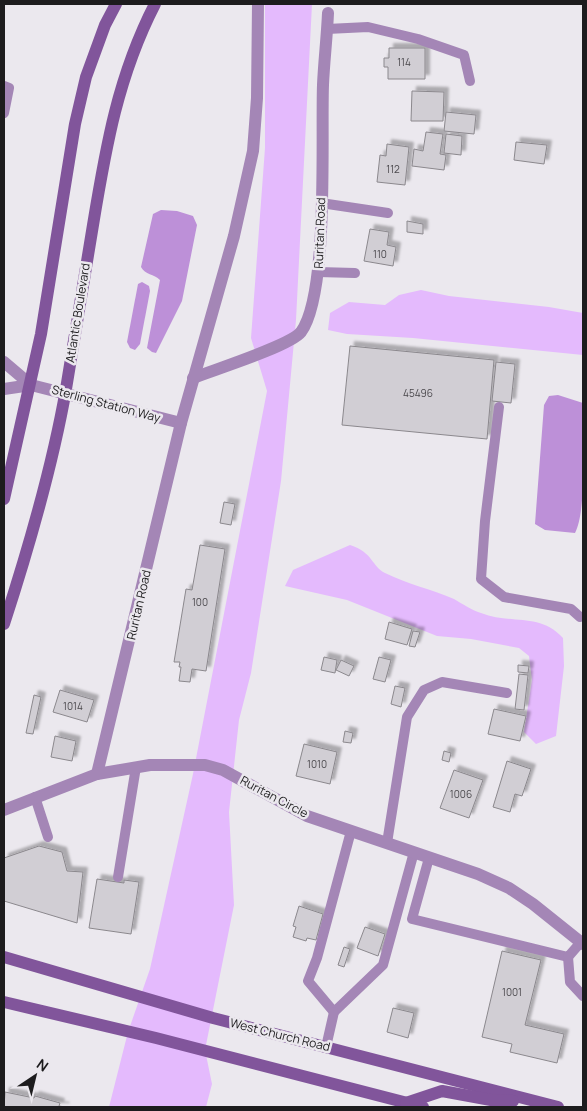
<svg xmlns="http://www.w3.org/2000/svg" width="587" height="1111" font-family="Manrope,sans-serif">
<style>
.green{fill:#e4bafd}
.water{fill:#bd90d8}
.building{fill:#d1ced4;stroke:#8b888d;filter:url(#shadow)}
.lines{fill:none;stroke-linecap:round;stroke-linejoin:round}
.lane{stroke:#a486b6;stroke-width:10}
.street{stroke:#a486b6;stroke-width:12}
.secondary{stroke:#81559b;stroke-width:12}
.labels{text-anchor:middle;stroke-width:5;stroke-linejoin:round;paint-order:stroke}
.number-label{font-size:10px;fill:#4a484c}
.street-label{font-size:12px;fill:#1d1c1e;stroke:#ebe8ee}
</style>
<defs>
<filter id="shadow"><feDropShadow dx="4.5" dy="-4.5" stdDeviation="1" flood-color="#0004"/></filter>
</defs>
<rect width="100%" height="100%" fill="#ebe8ee"/>
<!-- green -->
<g class="green">
<polygon points="265,4 312,4 296,320 281,481 251,673 239,720 229,812 234,905 205,1050 212,1084 206,1107 109,1107 128,1032 150,969 193,774 267,391 251,338 265,148"/>
<polygon points="421,290 449,296 549,307 583,313 583,355 413,338 347,334 328,330 330,313 349,302 385,305 399,295"/>
<path d="M350,545C373,552 372,567 385,573C407,584 431,589 454,599C463,604 471,610 481,613C512,625 539,612 563,638L564,666L556,736L536,744L524,732L532,680L529,656L519,648L471,639L437,636L347,600L285,586L293,570Z"/>
</g>
<!-- water -->
<g class="water">
<path d="M161,210L177,211L193,216L197,225L182,301L156,353L152,352L147,348L160,280C154,274 145,275 141,267L153,214Z"/>
<polygon points="142,282 149,286 150,291 140,344 135,350 130,348 127,342 138,284"/>
<path d="M558,395L583,403C583,433 587,511 575,533L545,530L535,524L544,405L549,396Z"/>
</g>
<!-- building -->
<g class="building">
<polygon points="389,48 425,48 425,79 388,79 388,67 384,67 384,58 389,58"/>
<polygon points="412,91 444,92 443,121 411,121"/>
<polygon points="446,112 476,115 474,134 444,131"/>
<polygon points="426,132 443,134 440,154 446,155 444,170 412,166 414,149 423,151"/>
<polygon points="446,134 462,136 461,155 444,153"/>
<polygon points="516,142 547,145 544,164 514,160"/>
<polygon points="387,144 409,147 405,185 377,182 380,155 386,156"/>
<polygon points="407,221 423,224 423,234 407,232"/>
<polygon points="370,229 389,232 387,245 396,247 393,266 364,261"/>
<polygon points="350,346 494,360 487,439 342,425"/>
<polygon points="496,362 515,364 511,403 492,401"/>
<polygon points="224,502 235,504 231,525 220,523"/>
<polygon points="200,545 225,549 206,671 192,669 190,682 179,681 181,667 179,667 180,662 174,662 186,589 192,590"/>
<polygon points="389,622 412,629 407,645 385,639"/>
<polygon points="413,631 420,632 415,647 409,646"/>
<polygon points="324,657 337,660 335,673 321,670"/>
<polygon points="379,657 391,660 385,682 373,679"/>
<polygon points="341,660 354,666 349,676 336,670"/>
<polygon points="518,665 529,666 528,673 518,672"/>
<polygon points="519,674 528,675 524,710 515,709"/>
<polygon points="395,686 405,688 401,707 391,704"/>
<polygon points="60,690 94,700 87,722 53,712"/>
<polygon points="34,695 41,697 33,734 26,733"/>
<polygon points="494,709 526,716 520,741 488,734"/>
<polygon points="345,731 353,733 351,743 343,742"/>
<polygon points="55,736 76,741 72,761 51,757"/>
<polygon points="304,744 337,752 330,784 296,776"/>
<polygon points="444,751 451,753 449,762 442,760"/>
<polygon points="507,761 531,769 522,796 515,794 510,812 493,807"/>
<polygon points="454,770 483,780 469,818 440,808"/>
<polygon points="39,846 62,852 67,871 83,872 77,923 4,901 4,858"/>
<polygon points="97,879 124,883 124,880 139,882 131,934 89,928"/>
<polygon points="299,906 323,914 316,940 307,938 306,941 293,937 296,927 293,926"/>
<polygon points="365,927 385,934 378,956 357,948"/>
<polygon points="344,947 350,949 344,967 338,965"/>
<polygon points="502,951 541,960 525,1025 564,1034 557,1063 510,1052 512,1044 482,1037"/>
<polygon points="393,1008 414,1013 408,1038 387,1032"/>
<polygon points="5,1092 34,1098 35,1096 60,1103 59,1106 65,1107 4,1107"/>
</g>
<g class="lines">
<!-- lane -->
<g class="lane">
<polyline points="327,29 368,27 418,39 464,55 470,81"/>
<polyline points="4,86 9,88 4,113"/>
<polyline points="321,203 388,213"/>
<polyline points="318,272 355,273"/>
<polyline points="499,407 485,521 481,579 504,597 571,609 580,617"/>
<polyline points="35,797 48,837"/>
<polyline points="351,831 317,958 308,981 334,1012 383,965 414,852"/>
<polyline points="387,843 407,717 424,690 442,682 507,693"/>
<polyline points="429,858 412,919 568,957 581,942"/>
<polyline points="118,877 136,767"/>
<polyline points="568,957 570,982 583,996"/>
<polyline points="326,1047 334,1012"/>
</g>
<!-- street -->
<g class="street">
<polyline points="4,362 31,385"/>
<path d="M193,378C213,370 290,346 301,332C329,294 321,138 323,85C324,61 327,37 328,13"/>
<polyline points="4,389 31,385 181,423"/>
<polyline points="97,774 181,423 234,236 253,151 257,98 258,4"/>
<polyline points="4,810 97,774 150,765 205,765 223,770 307,816 478,874 509,888 533,904 583,944"/>
</g>
<!-- secondary -->
<g class="secondary">
<polyline points="4,499 41,334 75,124 86,77 105,25 116,4"/>
<path d="M4,624C29,547 52,469 66,389C75,335 84,280 93,225C106,146 118,76 155,4"/>
<polyline points="4,957 213,1018 558,1107"/>
<polyline points="4,1002 156,1038 423,1107"/>
<polyline points="406,1103 442,1091 491,1100 513,1101"/>
</g>
</g>
<g class="labels">
<!-- number labels -->
<g class="number-label">
<text x="404" y="66">114</text>
<text x="393" y="173">112</text>
<text x="380" y="258">110</text>
<text x="418" y="397">45496</text>
<text x="200" y="606">100</text>
<text x="73" y="710">1014</text>
<text x="317" y="768">1010</text>
<text x="461" y="798">1006</text>
<text x="512" y="996">1001</text>
</g>
<!-- street labels -->
<g class="street-label">
<text transform="translate(320 233) rotate(-88)" y="4">Ruritan Road</text>
<text transform="translate(78 313) rotate(-81)" y="4">Atlantic Boulevard</text>
<text transform="translate(106 404) rotate(15)" y="4">Sterling Station Way</text>
<text transform="translate(139 605) rotate(-77)" y="4">Ruritan Road</text>
<text transform="translate(274 797) rotate(28)" y="4">Ruritan Circle</text>
<text transform="translate(280 1035) rotate(14)" y="4">West Church Road</text>
</g>
</g>
<!-- border -->
<rect width="587" height="1111" fill="none" stroke="#1d1c1e" stroke-width="10"/>
<!-- north arrow -->
<g transform="translate(35 1076) rotate(35)" stroke="#ebe8ee" stroke-width="4" paint-order="stroke">
<path d="M0-4L9 19L0 12L-9 19Z" fill="#1d1c1e"/>
<text y="-8" font-size="14" font-weight="bold" text-anchor="middle" fill="#1d1c1e">N</text>
</g>
</svg>
